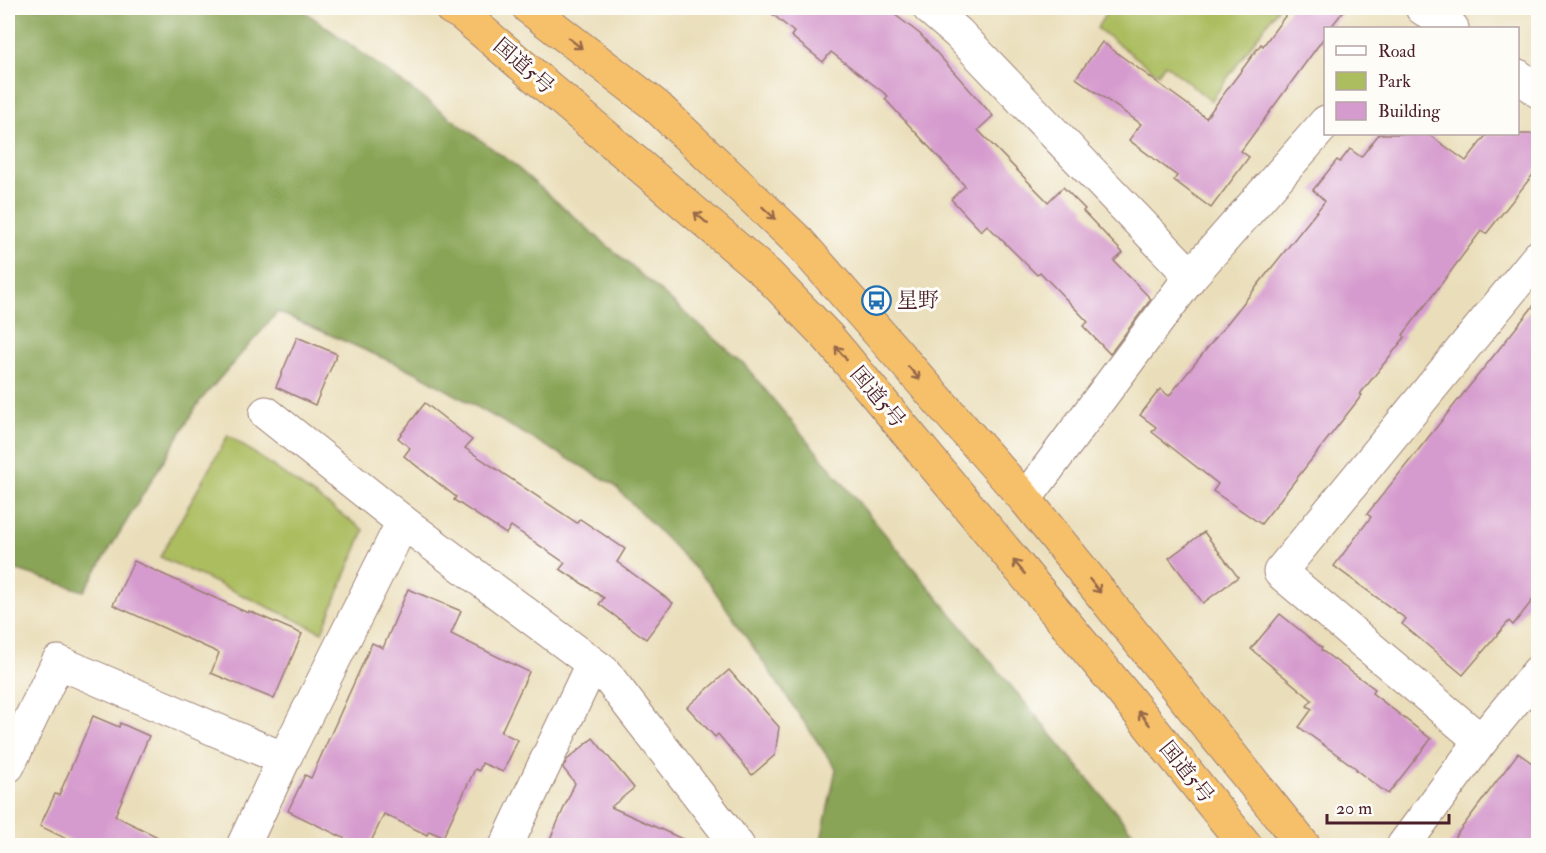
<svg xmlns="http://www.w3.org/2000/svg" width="1546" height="853" font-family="'IM FELL Double Pica','Noto Serif JP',serif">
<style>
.green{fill:#acbd60;stroke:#7b6e46;stroke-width:1.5}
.forest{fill:#89a456;stroke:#6a6240;stroke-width:1.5}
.building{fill:#d69bce}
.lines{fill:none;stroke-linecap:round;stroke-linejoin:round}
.street-casing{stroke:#9a7e72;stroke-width:35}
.highway-casing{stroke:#9a7e72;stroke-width:35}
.street{stroke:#fff;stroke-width:33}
.highway{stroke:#f6c06b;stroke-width:33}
.oneway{stroke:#976748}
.labels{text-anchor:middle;stroke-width:6;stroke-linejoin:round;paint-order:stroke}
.street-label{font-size:21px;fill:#4a1f2b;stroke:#fdfcf7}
.poi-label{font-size:21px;fill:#4a1f2b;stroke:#fdfcf7;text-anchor:start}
</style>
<rect width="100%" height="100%" fill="#fdfcf7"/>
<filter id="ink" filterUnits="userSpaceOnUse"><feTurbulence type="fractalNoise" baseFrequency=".0167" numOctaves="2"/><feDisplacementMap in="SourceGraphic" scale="12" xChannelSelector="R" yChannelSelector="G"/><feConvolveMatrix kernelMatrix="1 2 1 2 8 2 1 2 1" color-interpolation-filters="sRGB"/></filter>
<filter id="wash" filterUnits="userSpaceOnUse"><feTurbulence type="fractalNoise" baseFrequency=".008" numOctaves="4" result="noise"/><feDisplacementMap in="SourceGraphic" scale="24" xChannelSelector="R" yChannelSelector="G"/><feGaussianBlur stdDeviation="1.35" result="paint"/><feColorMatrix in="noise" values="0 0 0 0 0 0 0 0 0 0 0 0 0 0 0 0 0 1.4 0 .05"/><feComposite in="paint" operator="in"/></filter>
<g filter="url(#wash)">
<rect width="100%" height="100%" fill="#eadeba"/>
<!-- green -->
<g class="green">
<polygon points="1109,8 1278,8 1211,101 1165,64 1158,74 1097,28"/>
<polygon points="228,435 364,530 322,632 160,557"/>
</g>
<!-- forest -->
<polygon class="forest" points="8,8 300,8 512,163 743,363 1143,845 820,845 836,769 710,584 613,484 417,373 278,312 200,401 84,591 8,567"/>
<g id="blocks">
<!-- building -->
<g class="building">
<polygon points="765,8 886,8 920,34 993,116 978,130 1048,202 1063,187 1085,209 1083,211 1123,253 1114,261 1151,299 1110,354 1083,326 1088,322 1040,272 1037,275 987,225 981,231 951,199 965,186 885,99 888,96 831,52 823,62 791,36 794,32"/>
<polygon points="1291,8 1346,8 1330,28 1326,28 1326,35 1241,151 1249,157 1211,208 1174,180 1177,176 1129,140 1141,124 1076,78 1102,42 1206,118 1261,44 1263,46"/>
<polygon points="1379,134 1428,134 1466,161 1487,134 1539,134 1539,167 1486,234 1481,231 1403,335 1405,337 1360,394 1362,395 1261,524 1213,491 1218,484 1152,432 1156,427 1140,415 1160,389 1169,396 1325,201 1313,190 1337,160 1340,162 1350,149 1361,157"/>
<polygon points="1539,299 1539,592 1513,625 1509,621 1463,675 1402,624 1406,619 1334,566 1371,517 1367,514"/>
<polygon points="297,337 337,354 315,405 276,387"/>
<polygon points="425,403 472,440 465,448 577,523 580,519 625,549 617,562 673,603 646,639 599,604 604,598 560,569 565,563 511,526 506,534 454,500 456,497 404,456 410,448 398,438"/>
<polygon points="1204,532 1238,577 1203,603 1169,558"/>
<polygon points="134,561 248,613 249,611 302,634 274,699 211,673 219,653 113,605"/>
<polygon points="408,589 461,611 451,634 529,672 501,732 518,740 503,772 482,763 479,771 475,769 443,837 429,831 427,835 384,814 369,846 360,846 288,811 305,775 311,778 372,643 383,648"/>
<polygon points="1280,614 1322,648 1321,650 1375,689 1372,693 1431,739 1388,794 1356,770 1357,769 1299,727 1312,709 1307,706 1312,700 1251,649"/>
<polygon points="729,670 779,727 775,755 752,775 718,734 715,737 687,707"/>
<polygon points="93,716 119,727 120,723 149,736 115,816 176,846 81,846 40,826 55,794 59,795"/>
<polygon points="593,738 634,788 611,807 698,846 547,846 575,783 563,768 567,760"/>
<polygon points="1518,753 1539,768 1539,846 1448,846"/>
</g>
</g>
</g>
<g filter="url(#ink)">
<use href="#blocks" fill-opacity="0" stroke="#9a7e72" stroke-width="1.5"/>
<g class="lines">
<defs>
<g id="street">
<polyline points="929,8 958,33 1191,276"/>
<polyline points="1422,8 1452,28"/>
<polyline points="1518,76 1538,91"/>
<polyline points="266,413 403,522"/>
<polyline points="1025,499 1191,276 1326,122"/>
<polyline points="1481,741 1280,572 1538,257"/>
<polyline points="8,766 58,662 284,759 403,522 604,672 738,846"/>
<polyline points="243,846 284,759"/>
<polyline points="506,846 592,664"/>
<polyline points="1403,846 1481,741 1538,672"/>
</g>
<g id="highway">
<polyline points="451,8 462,14 767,274 828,337 1129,700 1246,846"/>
<polyline points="529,8 655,105 799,242 1025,499 1304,846"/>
</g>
</defs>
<!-- street casing -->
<use href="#street" class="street-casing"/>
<!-- highway casing -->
<use href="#highway" class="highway-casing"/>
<!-- street -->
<use href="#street" class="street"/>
<!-- highway -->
<use href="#highway" class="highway"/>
</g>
<!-- one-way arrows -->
<defs><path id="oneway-shaft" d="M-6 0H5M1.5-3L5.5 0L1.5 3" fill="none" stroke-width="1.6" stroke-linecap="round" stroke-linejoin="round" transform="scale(1.5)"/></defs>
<g class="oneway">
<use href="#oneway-shaft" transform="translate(575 43) rotate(38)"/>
<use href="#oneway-shaft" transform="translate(769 213) rotate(43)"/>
<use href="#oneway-shaft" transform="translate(701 218) rotate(-139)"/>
<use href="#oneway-shaft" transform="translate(841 353) rotate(-130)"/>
<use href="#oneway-shaft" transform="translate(914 373) rotate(49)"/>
<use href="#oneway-shaft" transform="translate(1019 567) rotate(-130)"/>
<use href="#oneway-shaft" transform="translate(1095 586) rotate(51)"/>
<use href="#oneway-shaft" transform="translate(1144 718) rotate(-129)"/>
</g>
</g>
<!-- icons -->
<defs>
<symbol id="bus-ring" viewBox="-11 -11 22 22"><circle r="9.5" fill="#fdfcf7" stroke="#1f6fb2" stroke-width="1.5"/><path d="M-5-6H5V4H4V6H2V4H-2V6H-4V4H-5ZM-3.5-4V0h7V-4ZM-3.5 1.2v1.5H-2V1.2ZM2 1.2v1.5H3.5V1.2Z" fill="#1f6fb2"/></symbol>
</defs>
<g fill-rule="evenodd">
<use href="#bus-ring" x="860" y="284" width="33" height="33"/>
</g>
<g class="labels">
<!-- street labels -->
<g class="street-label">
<text transform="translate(524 66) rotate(41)" y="7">国道5号</text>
<text transform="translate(878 397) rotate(50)" y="7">国道5号</text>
<text transform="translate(1187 772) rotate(51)" y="7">国道5号</text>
</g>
<!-- poi labels -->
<g class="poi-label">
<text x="897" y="307">星野</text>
</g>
</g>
<!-- margin -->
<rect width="1546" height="853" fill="none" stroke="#fdfcf7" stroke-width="30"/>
<!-- legend -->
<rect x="1324" y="27" width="195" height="108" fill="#fdfcf7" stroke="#b5a4a5" stroke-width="1.5"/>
<rect x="1336" y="46" width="30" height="9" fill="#ffffff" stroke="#b5a4a5" stroke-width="1.5"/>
<text x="1378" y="57" font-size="18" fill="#4a1f2b">Road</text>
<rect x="1336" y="72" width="30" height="18" fill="#acbd60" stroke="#b5a4a5" stroke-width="1.5"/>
<text x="1378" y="87" font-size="18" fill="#4a1f2b">Park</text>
<rect x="1336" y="102" width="30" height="18" fill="#d69bce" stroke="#b5a4a5" stroke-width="1.5"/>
<text x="1378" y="117" font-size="18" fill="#4a1f2b">Building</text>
<!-- scale -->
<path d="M1327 814v9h122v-9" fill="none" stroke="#4a1f2b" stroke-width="3"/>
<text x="1336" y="814" font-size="18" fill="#4a1f2b" stroke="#fdfcf7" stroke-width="4.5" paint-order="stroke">20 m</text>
</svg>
